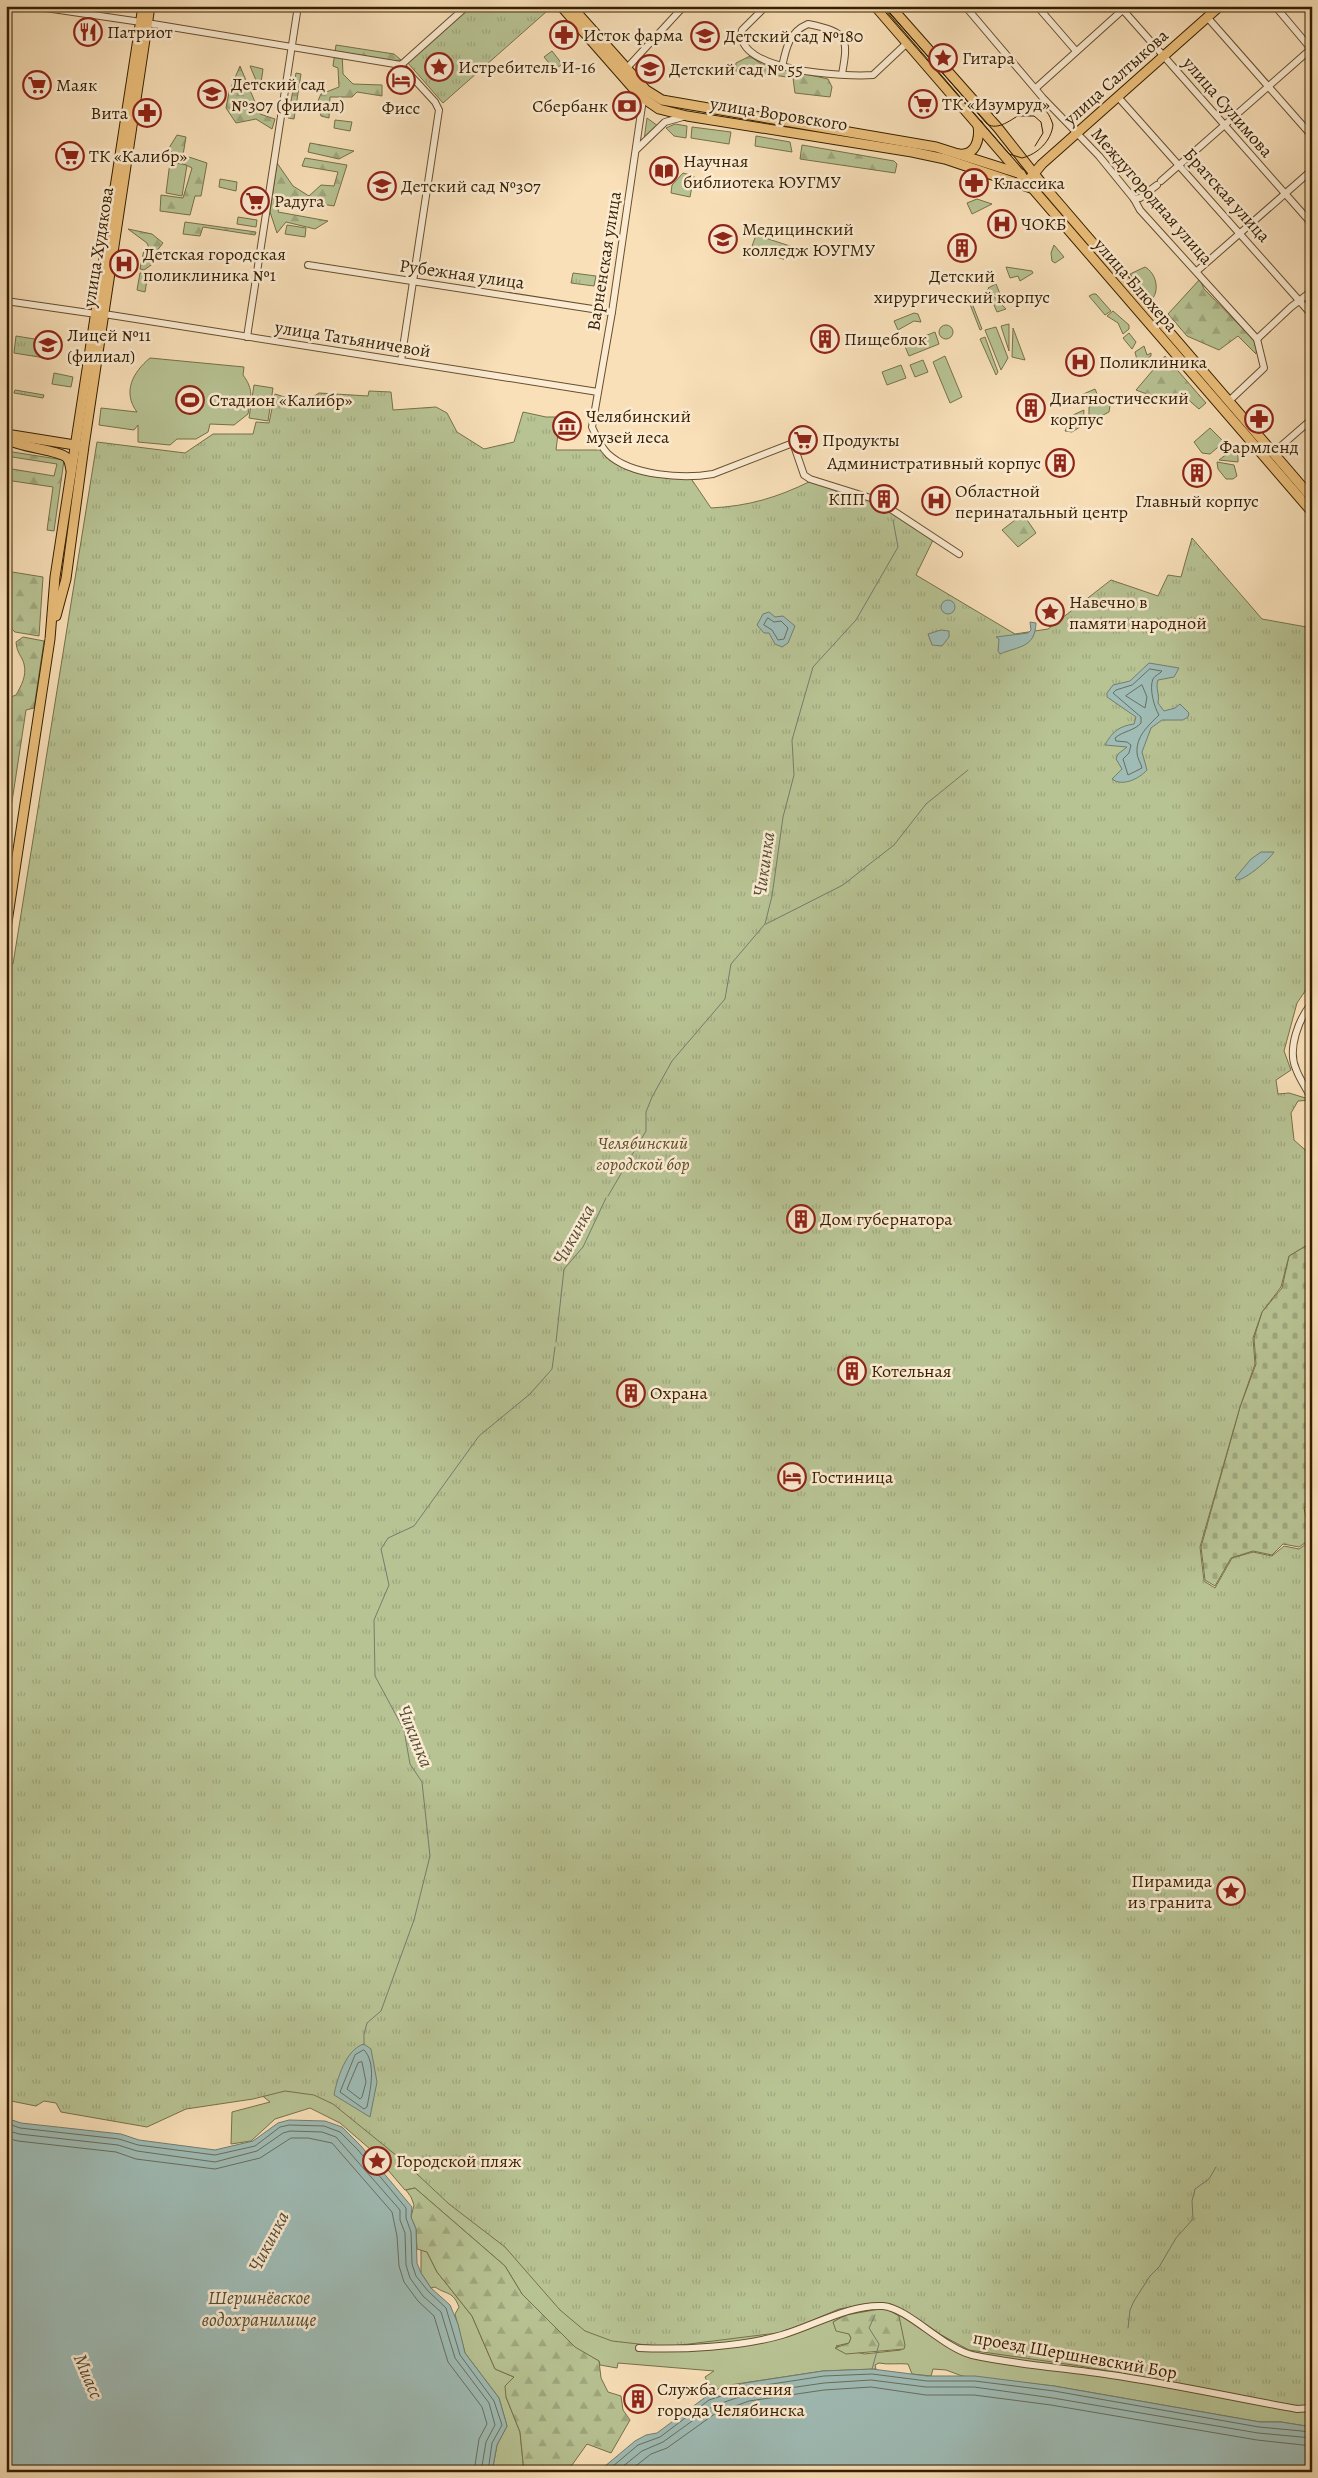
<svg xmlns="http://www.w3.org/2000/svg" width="1318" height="2478" font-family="Alegreya,serif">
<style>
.green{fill:#b8c394;stroke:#76714a;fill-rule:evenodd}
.forest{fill:url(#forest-firs);stroke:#76714a}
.cemetery{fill:url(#cemetery-stones);stroke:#76714a}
.park{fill:url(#park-tufts);stroke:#76714a}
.water{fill:#9fbcb6;stroke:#757d6d}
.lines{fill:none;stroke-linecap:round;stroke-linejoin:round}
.shore{stroke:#6a6e5b;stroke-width:1}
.stream{stroke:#757d6d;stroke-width:1}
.minor-casing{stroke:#664f2e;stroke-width:8}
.major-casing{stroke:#351f00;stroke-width:11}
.minor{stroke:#fbebd2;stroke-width:6}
.major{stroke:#ecc07c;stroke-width:9}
.tram{stroke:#351f00;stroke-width:1}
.labels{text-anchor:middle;stroke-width:5;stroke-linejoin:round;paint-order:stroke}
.poi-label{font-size:18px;fill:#351f00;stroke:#fbebd2;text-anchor:start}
.street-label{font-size:18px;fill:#351f00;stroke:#fbebd2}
.park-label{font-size:18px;font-style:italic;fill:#5c502c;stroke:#fbebd2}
.water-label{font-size:19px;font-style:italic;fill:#554e37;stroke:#fbebd2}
</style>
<defs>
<pattern id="forest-firs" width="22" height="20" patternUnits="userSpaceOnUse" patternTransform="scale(1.25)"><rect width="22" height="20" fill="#b8c394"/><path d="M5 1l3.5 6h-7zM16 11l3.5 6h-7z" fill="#9fa77e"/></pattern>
<pattern id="cemetery-stones" width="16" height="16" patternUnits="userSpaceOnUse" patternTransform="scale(1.25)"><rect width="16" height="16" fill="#b8c394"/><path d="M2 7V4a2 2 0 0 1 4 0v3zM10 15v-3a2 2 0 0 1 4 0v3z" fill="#9fa77e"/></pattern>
<pattern id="park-tufts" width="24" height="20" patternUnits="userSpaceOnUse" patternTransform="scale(1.25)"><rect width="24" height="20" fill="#b8c394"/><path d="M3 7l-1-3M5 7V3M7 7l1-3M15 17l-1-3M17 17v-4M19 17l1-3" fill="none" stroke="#9fa77e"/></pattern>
</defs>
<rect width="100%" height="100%" fill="#f9e0b9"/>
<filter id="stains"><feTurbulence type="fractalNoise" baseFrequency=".004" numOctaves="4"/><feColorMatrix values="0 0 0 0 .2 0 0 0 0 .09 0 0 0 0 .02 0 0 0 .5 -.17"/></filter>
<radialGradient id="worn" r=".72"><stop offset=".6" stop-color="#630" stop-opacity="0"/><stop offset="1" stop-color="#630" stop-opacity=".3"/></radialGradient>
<!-- green -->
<g class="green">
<polygon points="552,51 562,64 555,70 544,57"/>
<polygon points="647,118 658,126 644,140"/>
<polygon points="335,120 352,122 350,131 334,128"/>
<polygon points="675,124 687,126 686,138 674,136 666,128"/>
<polygon points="692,127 731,132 729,144 691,138"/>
<polygon points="756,136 790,142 792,152 755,146"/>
<polygon points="170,162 187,165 182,196 166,193"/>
<polygon points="683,173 694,176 690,197 671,193 672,185"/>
<polygon points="220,179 237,182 236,191 219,187"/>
<polygon points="977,199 992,204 972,214 967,203"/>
<polygon points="287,225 306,228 305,237 285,234"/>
<polygon points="756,235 790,246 786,260 751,249"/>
<polygon points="1054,245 1064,257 1055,263 1052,261 1051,253"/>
<polygon points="1006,267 1032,271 1033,273 1020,281 1018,276 1010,278"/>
<path d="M1145,267C1156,273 1160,290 1152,299L1130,274Z"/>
<polygon points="140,273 148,274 145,292 137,290"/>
<polygon points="996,284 1004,304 988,288"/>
<polygon points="987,289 1006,309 997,312"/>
<polygon points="968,293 982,329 980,330 966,294"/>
<polygon points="1093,294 1096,294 1111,311 1105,315 1089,296"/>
<polygon points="1113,311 1129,325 1129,329 1123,334 1118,323 1107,316"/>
<polygon points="914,313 918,314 921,322 914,321 898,330 894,321"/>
<polygon points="1009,324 1009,351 1001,326"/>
<circle cx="946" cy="332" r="7"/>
<polygon points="996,327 1008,358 1001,370 985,330"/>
<polygon points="1013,328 1025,360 1012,357"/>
<polygon points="935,332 939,344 909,356 904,344"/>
<polygon points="1129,333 1136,342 1132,349 1123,338"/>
<polygon points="985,337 998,372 996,375 980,339"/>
<polygon points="1144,346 1147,355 1151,353 1151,356 1138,364 1135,352"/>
<polygon points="945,356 962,397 950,403 933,362"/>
<path d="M150,358L244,367L243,375C254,390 251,397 248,414L234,425L210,424L208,432L196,439H177L170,445L138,442V425L134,430L99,425L101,408L137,412C122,392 133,372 150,358Z"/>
<polygon points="923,360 928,372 915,377 910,365"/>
<polygon points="901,365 906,378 887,385 882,372"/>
<polygon points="54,373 73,377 71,387 52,384"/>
<polygon points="254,385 273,388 268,421 249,418"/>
<polygon points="1108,397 1111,399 1109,412 1093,420 1089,419 1089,407"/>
<polygon points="1084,410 1083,425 1072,432 1065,431 1073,415"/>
<polygon points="1210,428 1224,442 1210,454 1202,453 1194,442"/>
<polygon points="1232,450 1238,456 1238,462 1219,460"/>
<polygon points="1217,462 1234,465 1237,476 1233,479 1226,479 1218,469"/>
<path d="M6,1889L840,2305L886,2299L1312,2397V2427L1281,2422H1260L1054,2386L962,2376L946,2370L933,2369L931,2376L912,2374L908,2364C897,2363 888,2365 879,2363L875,2365L876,2369L823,2371L723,2386L715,2391L713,2385H709L705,2377L714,2371L618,2363L617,2368L600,2365L599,2361L575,2348L522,2294L505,2266L415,2188L405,2190L370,2149L340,2123L310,2108L275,2119L251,2141L231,2144L232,2112L270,2102ZM861,2311L898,2316L903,2340L901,2350L864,2354L836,2346L849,2343L851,2338L849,2334L833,2322L846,2315Z"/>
<path d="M421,2249L427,2252L437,2272L472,2316L495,2369L514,2377L506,2397L520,2432L524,2472H492L497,2445L507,2426L499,2398L465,2353L455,2314L459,2307C453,2291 447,2295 435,2287L431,2288L421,2273Z"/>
</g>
<!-- forest -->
<g class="forest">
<polygon points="336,45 394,54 401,60 387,61 342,52 343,74 353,84 382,85 382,96 357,92 352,97 330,97 329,118 321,116 317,103 321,94 339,87 338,68 333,66"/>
<polygon points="750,56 761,64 828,79 832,87 830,97 795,93 793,78 747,71 735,71 736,63"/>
<polygon points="240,66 260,114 275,119 272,129 256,119 236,123 226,108 229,92"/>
<polygon points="251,66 263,69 260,90 250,66"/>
<polygon points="296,73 301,74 294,119 288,118"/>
<polygon points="177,135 186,137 183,155 207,163 201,196 195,196 190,215 160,211 161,195 183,198 192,168 176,160 169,148"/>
<polygon points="310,143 354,151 339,159 308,152"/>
<polygon points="802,145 894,161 897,164 895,173 800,159"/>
<polygon points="305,158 347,165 334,206 281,197 278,212 328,221 315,229 286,222 277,233 270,212 277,163 293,186 309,196 321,185 334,186 338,172 302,166"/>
<polygon points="185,222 256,232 255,235 203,227 200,236 183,234"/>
<polygon points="128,229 152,234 163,243 156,252 154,263 144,270 140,269 144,250 150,250 147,243"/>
<polygon points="1200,279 1204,289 1257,343 1256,354 1238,336 1219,350 1187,336 1168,314"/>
<polygon points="1165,356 1206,403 1199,409 1185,397 1171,403 1136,390"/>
<polygon points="6,451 64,460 54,531 47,530 53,487 6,480 6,468 54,476 57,464 6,456"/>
<polygon points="1023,514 1036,533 1018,547 1002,530"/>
<polygon points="6,571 43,577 39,636 15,632 6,624"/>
<path d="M23,637L44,641L34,708L26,710L6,841V699L16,695C21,686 27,676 24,664C22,656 17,654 16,642Z"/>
<polygon points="415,2188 505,2266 522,2294 575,2347 599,2361 601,2378 608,2392 621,2396 623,2410 630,2420 611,2453 587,2444 567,2472 524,2472 520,2432 506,2397 505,2386 514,2377 495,2369 472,2316 437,2272 427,2252 417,2249 416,2229 411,2217 414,2205 411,2197 406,2190"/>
<polygon points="885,2308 899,2316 905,2345 904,2349 846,2354 835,2348 849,2343 851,2338 849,2334 836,2331 833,2322 846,2315"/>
</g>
<!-- cemetery -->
<polygon class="cemetery" points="1312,1242 1312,1504 1304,1508 1311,1539 1299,1547 1283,1544 1272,1555 1253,1551 1231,1558 1215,1586 1205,1580 1201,1547 1240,1407 1256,1364 1254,1338 1262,1312 1282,1288 1289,1256"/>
<!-- park -->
<g class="park">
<polygon points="470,6 541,6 546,12 443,103 407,62"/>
<polygon points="238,217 257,220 256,227 237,224"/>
<polygon points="573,273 596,276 594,286 571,283"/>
<polygon points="16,336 47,341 45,358 14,353"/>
<polygon points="1095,389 1098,396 1084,402 1081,395"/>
<polygon points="15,390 44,395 43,398 14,393"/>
<path d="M369,391L391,392L393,410L436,407L447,413L457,432L484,449L514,442L523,412L546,417H560L556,450H602L641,472L690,477L711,508C749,506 776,498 811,481L841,493L877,502L934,538L916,575L1015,634L1048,629L1111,580L1158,596L1168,575L1181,577L1192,538L1262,619L1312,628V981L1297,1003L1284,1051L1291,1070L1276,1080L1278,1094L1289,1093L1312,1100L1298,1101L1291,1113L1294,1140L1312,1156V1242L1289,1256L1281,1287L1262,1312L1253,1338L1255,1364L1240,1407L1200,1547L1204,1581L1215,1588L1232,1558L1253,1552L1272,1556L1284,1546L1299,1549L1312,1540V2405L1297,2406L1080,2366L969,2350L932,2330L891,2304H871L839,2309L785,2332L665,2347L612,2341L585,2331L560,2310L505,2247L449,2204L402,2160L333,2104L314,2095L285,2091L253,2099L186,2109L147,2127L61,2112L56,2103L44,2101L36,2106L6,2100V960L13,964L97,442L185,453L213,434H253L256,422L269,423L275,394L304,403L319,393L368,396Z"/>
</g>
<!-- water -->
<g class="water">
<circle cx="948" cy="607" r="7"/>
<polygon points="769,612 775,617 783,616 795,626 788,643 782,647 775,644 769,633 764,633 757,625 763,614"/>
<path d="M1030,622L1036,623C1035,648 1019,646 1000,654L998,651L999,639L996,637L1028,633L1031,630Z"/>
<polygon points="941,630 949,631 949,637 942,646 932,645 928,634"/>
<path d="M1149,663L1179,668L1174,677L1158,680C1155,688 1160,694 1158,703L1164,711L1175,708L1180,704L1189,713L1188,717L1183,720H1162L1151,728L1142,752L1147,770C1139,779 1122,787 1112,779L1122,769L1116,759L1118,754L1127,747L1105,745C1112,732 1119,726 1134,724L1136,717L1107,697V693L1113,685L1130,681Z"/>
<path d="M1261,852H1274C1270,859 1245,880 1237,880L1235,878L1251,859Z"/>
<path d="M364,2044L371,2049L377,2082L370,2117L334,2095C337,2079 346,2049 364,2044Z"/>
<polygon points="6,2118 21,2123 121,2134 139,2140 215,2150 253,2141 278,2123 289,2120 325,2121 342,2127 361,2146 412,2207 411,2217 416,2229 417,2263 421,2273 431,2288 450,2305 458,2324 465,2353 499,2398 507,2426 497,2445 492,2472 6,2472"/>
<polygon points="872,2369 927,2376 975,2376 1054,2386 1260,2422 1281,2422 1312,2427 1312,2472 598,2472 635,2441 646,2435 657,2433 707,2396 745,2383 823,2371"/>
</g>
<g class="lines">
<!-- shore -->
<g class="shore">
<polygon points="768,618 774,622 781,621 788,628 784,639 778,640 772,630 764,625"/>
<path d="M1150,669L1162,671C1160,674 1155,675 1153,679C1149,688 1154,707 1159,715C1148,726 1136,736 1137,753C1137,758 1141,763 1142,768L1128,775L1123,759L1129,753L1131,745L1127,742L1116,741L1115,738C1123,731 1134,731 1141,723V717L1113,693L1116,690L1132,685Z"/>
<polygon points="1142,685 1147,697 1145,708 1126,696"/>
<path d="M364,2050C377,2063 370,2091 367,2107L364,2109L340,2092L355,2055Z"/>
<polygon points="362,2062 366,2082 362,2097 360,2099 347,2089 358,2063"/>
<polyline points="6,2123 20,2128 119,2139 138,2145 215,2155 255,2146 280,2127 289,2125 324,2126 340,2132 358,2150 406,2208 406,2218 411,2232 412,2264 416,2276 428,2291 446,2308 460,2355 494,2401 502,2425 492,2443 488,2472"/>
<polyline points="6,2130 19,2134 118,2145 137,2151 215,2162 257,2151 283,2133 290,2131 322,2132 336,2137 400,2210 400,2220 405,2233 406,2265 410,2278 423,2296 441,2312 455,2358 489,2403 495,2425 486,2442 481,2472"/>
<polyline points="6,2138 18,2141 116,2152 136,2159 215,2169 260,2158 291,2138 308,2138 332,2143 392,2212 397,2236 399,2266 404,2282 418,2301 434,2316 448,2362 482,2407 487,2424 479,2439 474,2472"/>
<polyline points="606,2472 638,2445 660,2437 709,2400 746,2388 824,2376 872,2374 927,2381 975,2381 1054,2391 1259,2427 1312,2432"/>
<polyline points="616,2472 642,2451 663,2442 713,2406 748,2394 824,2383 871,2380 926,2387 974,2387 1053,2398 1258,2433 1312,2438"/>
<polyline points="628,2472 651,2454 667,2448 716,2413 749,2401 824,2390 871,2387 926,2395 974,2395 1051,2405 1257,2440 1312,2446"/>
</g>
<!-- stream -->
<g class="stream">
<polyline points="766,924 843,885 867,866 894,845 926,804 968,770"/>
<polyline points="608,1196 646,1131 646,1112 652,1097 672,1061 725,999 731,964 765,924 772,896 783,817 794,775 792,740 813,667 856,620 898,547 893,520"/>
<polyline points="556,1342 564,1269 583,1247 606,1198"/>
<polyline points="364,2045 364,2034 367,2023 381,2011 414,1920 430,1856 422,1782 410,1764 404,1730 375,1676 374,1620 389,1585 381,1549 388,1538 414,1526 479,1436 530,1394 552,1369 555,1347"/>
<polyline points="1128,2328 1130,2310 1134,2301 1150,2276 1159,2267 1176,2238 1193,2219 1192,2201 1195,2189 1209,2179 1216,2167"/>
<polyline points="872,2369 879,2344 869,2328 875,2315"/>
</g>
<defs>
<g id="minor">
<polyline points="32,6 141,22"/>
<path d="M766,6L742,30C733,72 847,77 873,75L907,43"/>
<polyline points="965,6 1043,98 1099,156 1134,199 1140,210 1257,339 1264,368 1228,402"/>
<polyline points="1037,6 1076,51"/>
<polyline points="1275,6 1312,50"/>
<polyline points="1123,10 1312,224"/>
<polyline points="1207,17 1312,136"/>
<polyline points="147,23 401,65 467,6"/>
<path d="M782,67C786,48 789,32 808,24C847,32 849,37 842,74"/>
<polyline points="626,69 684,6"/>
<polyline points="1036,88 1127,6"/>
<polyline points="1118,97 1312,315"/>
<path d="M643,99L612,312L592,427C596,436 600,446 608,454C631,476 684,479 713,474L793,443L804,475L810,479L877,500L959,554"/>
<polyline points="637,149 665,122 683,117"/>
<polyline points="1161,181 1312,48"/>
<polyline points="1134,199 1140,198 1157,185"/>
<polyline points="308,265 612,312"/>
<polyline points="1197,271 1312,170"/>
<polyline points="6,301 96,314"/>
<polyline points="104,314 598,392"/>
<polyline points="247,337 298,6"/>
<polyline points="1257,339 1291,307 1312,291"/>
<polyline points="401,361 439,110 435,102 401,65"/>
<polyline points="1273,453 1312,419"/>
<path d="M1309,1094C1305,1086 1299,1078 1296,1069C1287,1049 1299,1018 1312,1003"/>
<path d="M639,2348C681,2350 741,2347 782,2335C813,2326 850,2304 883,2306C908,2308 943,2348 972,2355C1018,2365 1065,2368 1111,2375C1173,2384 1235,2398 1297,2409L1312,2408"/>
</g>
<g id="major">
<polyline points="561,6 640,96 659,109 687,116 912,152 945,159 1031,188"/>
<polyline points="571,6 646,90 662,100 936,147 1021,174"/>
<polyline points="875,6 1312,512"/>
<polyline points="890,6 998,128 1043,185 1312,498"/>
<path d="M959,154C976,156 980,139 978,125"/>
<polyline points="1031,177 1042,164 1220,6"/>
<polyline points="6,434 81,446"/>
<path d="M6,439C21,448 60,450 67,458C70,461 70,466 71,470"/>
<polyline points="56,616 66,579 84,446 150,6"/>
<polyline points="6,929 50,639 55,577 143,6"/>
</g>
</defs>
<!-- minor casing -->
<use href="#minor" class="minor-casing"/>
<!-- major casing -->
<use href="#major" class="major-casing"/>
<!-- minor -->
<use href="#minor" class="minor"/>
<!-- major -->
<use href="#major" class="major"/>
<!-- tram -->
<g class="tram">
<path d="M880,6L1009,154L1022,158C1038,154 1051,141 1053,125C1039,79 1009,138 987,124L884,6"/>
<polyline points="1018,116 1034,116 1041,122 1043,133 1035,146"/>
</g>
</g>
<!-- icons -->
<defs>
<symbol id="restaurant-ring" viewBox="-11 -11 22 22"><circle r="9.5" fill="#fbebd2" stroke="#8f2418" stroke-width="1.5"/><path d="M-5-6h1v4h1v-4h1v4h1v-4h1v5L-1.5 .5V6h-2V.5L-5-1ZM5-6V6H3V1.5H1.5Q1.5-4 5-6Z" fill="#8f2418"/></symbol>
<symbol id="pharmacy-ring" viewBox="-11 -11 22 22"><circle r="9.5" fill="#fbebd2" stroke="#8f2418" stroke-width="1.5"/><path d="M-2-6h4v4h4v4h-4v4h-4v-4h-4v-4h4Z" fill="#8f2418"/></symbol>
<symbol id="school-ring" viewBox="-11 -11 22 22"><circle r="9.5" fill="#fbebd2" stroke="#8f2418" stroke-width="1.5"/><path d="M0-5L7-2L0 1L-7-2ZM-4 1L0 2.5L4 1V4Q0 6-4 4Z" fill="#8f2418"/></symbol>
<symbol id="sight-ring" viewBox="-11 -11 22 22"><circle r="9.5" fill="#fbebd2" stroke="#8f2418" stroke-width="1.5"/><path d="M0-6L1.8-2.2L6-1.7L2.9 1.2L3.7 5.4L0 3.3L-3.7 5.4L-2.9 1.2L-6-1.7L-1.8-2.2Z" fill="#8f2418"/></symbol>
<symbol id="hotel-ring" viewBox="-11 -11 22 22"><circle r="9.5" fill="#fbebd2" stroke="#8f2418" stroke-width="1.5"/><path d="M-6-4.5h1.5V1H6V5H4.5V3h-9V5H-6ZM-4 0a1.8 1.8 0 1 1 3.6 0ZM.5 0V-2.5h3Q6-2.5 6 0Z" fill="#8f2418"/></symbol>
<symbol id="supermarket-ring" viewBox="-11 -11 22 22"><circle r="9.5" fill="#fbebd2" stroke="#8f2418" stroke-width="1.5"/><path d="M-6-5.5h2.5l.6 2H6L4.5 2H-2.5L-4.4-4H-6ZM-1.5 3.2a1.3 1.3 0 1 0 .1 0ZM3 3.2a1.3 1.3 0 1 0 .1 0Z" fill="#8f2418"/></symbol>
<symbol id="bank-ring" viewBox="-11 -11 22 22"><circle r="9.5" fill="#fbebd2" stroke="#8f2418" stroke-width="1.5"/><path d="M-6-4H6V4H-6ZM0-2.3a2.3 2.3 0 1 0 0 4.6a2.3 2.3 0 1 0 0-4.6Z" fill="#8f2418"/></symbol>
<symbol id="library-ring" viewBox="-11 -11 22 22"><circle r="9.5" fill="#fbebd2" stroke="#8f2418" stroke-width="1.5"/><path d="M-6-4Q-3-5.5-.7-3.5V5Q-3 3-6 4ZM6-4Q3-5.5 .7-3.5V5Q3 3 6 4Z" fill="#8f2418"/></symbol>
<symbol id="hospital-ring" viewBox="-11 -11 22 22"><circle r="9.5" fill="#fbebd2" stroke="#8f2418" stroke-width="1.5"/><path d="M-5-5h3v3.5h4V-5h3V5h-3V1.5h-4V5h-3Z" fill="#8f2418"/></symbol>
<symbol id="university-ring" viewBox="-11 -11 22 22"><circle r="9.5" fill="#fbebd2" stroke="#8f2418" stroke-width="1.5"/><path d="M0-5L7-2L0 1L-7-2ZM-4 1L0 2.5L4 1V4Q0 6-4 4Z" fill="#8f2418"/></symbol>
<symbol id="building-ring" viewBox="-11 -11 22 22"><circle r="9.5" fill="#fbebd2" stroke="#8f2418" stroke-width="1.5"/><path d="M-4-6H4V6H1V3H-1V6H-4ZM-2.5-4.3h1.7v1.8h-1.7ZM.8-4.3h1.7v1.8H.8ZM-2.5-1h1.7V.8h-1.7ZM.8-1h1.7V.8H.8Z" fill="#8f2418"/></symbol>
<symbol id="stadium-ring" viewBox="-11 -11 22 22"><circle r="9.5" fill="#fbebd2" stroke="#8f2418" stroke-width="1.5"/><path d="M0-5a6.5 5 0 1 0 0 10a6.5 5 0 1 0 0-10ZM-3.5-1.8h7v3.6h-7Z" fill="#8f2418"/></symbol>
<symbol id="museum-ring" viewBox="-11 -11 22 22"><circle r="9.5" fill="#fbebd2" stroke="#8f2418" stroke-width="1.5"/><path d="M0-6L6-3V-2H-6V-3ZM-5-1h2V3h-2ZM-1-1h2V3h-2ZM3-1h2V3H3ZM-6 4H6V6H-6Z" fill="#8f2418"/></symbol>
</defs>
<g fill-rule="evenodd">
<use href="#restaurant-ring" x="72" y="16" width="32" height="32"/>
<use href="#pharmacy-ring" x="548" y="19" width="32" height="32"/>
<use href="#school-ring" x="689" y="20" width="32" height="32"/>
<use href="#sight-ring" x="927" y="42" width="32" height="32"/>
<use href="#sight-ring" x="423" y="51" width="32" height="32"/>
<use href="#school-ring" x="634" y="53" width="32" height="32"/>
<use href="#hotel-ring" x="385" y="64" width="32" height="32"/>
<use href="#supermarket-ring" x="21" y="69" width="32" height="32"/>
<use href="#school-ring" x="196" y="78" width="32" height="32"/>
<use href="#supermarket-ring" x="907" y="88" width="32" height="32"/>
<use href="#bank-ring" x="611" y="90" width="32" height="32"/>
<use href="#pharmacy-ring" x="131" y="97" width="32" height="32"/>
<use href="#supermarket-ring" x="54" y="140" width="32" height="32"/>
<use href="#library-ring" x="648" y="155" width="32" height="32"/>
<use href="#pharmacy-ring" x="958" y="167" width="32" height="32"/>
<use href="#school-ring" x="366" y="170" width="32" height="32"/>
<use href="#supermarket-ring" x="239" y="185" width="32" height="32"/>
<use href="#hospital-ring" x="986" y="208" width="32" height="32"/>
<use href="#university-ring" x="707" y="223" width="32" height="32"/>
<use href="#building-ring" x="946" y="232" width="32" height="32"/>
<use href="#hospital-ring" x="108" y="248" width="32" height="32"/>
<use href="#building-ring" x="809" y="323" width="32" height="32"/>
<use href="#school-ring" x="32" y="329" width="32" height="32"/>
<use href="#hospital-ring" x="1064" y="346" width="32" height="32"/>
<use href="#stadium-ring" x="174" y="384" width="32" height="32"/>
<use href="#building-ring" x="1015" y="392" width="32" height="32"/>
<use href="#pharmacy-ring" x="1243" y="403" width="32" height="32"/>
<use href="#museum-ring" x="551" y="410" width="32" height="32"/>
<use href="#supermarket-ring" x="787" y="424" width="32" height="32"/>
<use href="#building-ring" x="1044" y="447" width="32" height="32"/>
<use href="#building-ring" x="1181" y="457" width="32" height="32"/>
<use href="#building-ring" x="868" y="483" width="32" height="32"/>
<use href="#hospital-ring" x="920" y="485" width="32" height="32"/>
<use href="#sight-ring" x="1034" y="596" width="32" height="32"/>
<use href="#building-ring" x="785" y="1203" width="32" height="32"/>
<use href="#building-ring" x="836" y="1355" width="32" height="32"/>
<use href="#building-ring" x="615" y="1377" width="32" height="32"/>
<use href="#hotel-ring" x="776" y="1461" width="32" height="32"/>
<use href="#sight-ring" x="1215" y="1875" width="32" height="32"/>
<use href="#sight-ring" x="361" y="2145" width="32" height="32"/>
<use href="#building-ring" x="622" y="2383" width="32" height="32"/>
</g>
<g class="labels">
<!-- poi labels -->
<g class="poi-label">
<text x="107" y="38">Патриот</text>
<text x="583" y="41">Исток фарма</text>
<text x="724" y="42">Детский сад №180</text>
<text x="962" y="64">Гитара</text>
<text x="458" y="73">Истребитель И-16</text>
<text x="669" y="75">Детский сад № 55</text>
<text x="231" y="90">Детский сад<tspan x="231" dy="21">№307 (филиал)</tspan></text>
<text x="56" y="91">Маяк</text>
<text x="942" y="110">ТК «Изумруд»</text>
<text x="608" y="112" text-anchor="end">Сбербанк</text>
<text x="401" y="114" text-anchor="middle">Фисс</text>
<text x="128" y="119" text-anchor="end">Вита</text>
<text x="89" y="162">ТК «Калибр»</text>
<text x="683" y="167">Научная<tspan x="683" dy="21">библиотека ЮУГМУ</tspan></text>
<text x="993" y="189">Классика</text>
<text x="401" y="192">Детский сад №307</text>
<text x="274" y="207">Радуга</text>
<text x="1021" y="230">ЧОКБ</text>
<text x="742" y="235">Медицинский<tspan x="742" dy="21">колледж ЮУГМУ</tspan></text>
<text x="143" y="260">Детская городская<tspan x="143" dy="21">поликлиника №1</tspan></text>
<text x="962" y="282" text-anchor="middle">Детский<tspan x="962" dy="21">хирургический корпус</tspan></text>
<text x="67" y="341">Лицей №11<tspan x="67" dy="21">(филиал)</tspan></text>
<text x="844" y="345">Пищеблок</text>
<text x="1099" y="368">Поликлиника</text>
<text x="1050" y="404">Диагностический<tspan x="1050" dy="21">корпус</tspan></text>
<text x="209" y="406">Стадион «Калибр»</text>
<text x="586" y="422">Челябинский<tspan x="586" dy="21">музей леса</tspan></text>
<text x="822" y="446">Продукты</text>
<text x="1259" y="453" text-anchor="middle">Фармленд</text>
<text x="1041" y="469" text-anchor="end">Административный корпус</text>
<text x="955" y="497">Областной<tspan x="955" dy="21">перинатальный центр</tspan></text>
<text x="865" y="505" text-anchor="end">КПП</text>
<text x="1197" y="507" text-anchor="middle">Главный корпус</text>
<text x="1069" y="608">Навечно в<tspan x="1069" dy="21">памяти народной</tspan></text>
<text x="820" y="1225">Дом губернатора</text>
<text x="871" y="1377">Котельная</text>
<text x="650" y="1399">Охрана</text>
<text x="811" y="1483">Гостиница</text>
<text x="1212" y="1887" text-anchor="end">Пирамида<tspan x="1212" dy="21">из гранита</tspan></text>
<text x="396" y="2167">Городской пляж</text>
<text x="657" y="2395">Служба спасения<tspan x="657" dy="21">города Челябинска</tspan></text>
</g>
<!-- street labels -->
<g class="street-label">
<text transform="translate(1116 77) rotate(-42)" y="6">улица Салтыкова</text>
<text transform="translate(1228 107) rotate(49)" y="6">улица Сулимова</text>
<text transform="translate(779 114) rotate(9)" y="6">улица Воровского</text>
<text transform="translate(1227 195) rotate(48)" y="6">Братская улица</text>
<text transform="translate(1152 196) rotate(49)" y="6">Междугородная улица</text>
<text transform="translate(98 247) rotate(-81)" y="6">улица Худякова</text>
<text transform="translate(604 261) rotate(-81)" y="6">Варненская улица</text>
<text transform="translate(462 274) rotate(8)" y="6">Рубежная улица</text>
<text transform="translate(1136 285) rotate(49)" y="6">улица Блюхера</text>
<text transform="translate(353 339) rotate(9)" y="6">улица Татьяничевой</text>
<text transform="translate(1075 2355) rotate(10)" y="6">проезд Шершневский Бор</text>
</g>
<!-- park labels -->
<g class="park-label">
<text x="643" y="1149">Челябинский<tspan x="643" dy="21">городской бор</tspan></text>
</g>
<!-- water labels -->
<g class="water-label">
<text transform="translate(763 864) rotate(-82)" y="7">Чикинка</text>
<text transform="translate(573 1234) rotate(-61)" y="7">Чикинка</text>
<text transform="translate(416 1736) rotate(68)" y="7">Чикинка</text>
<text transform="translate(268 2241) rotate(-62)" y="7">Чикинка</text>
<text x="259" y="2304">Шершнёвское<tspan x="259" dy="22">водохранилище</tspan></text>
<text transform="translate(89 2376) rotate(67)" y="7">Миасс</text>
</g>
</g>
<!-- margin -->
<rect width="1318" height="2478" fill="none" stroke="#f9e0b9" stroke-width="25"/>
<rect x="8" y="8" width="1303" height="2463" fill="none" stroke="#351f00" stroke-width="2.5"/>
<rect x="12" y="12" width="1293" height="2453" fill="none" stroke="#351f00"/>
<rect width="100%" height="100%" filter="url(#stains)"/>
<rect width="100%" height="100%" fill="url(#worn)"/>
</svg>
